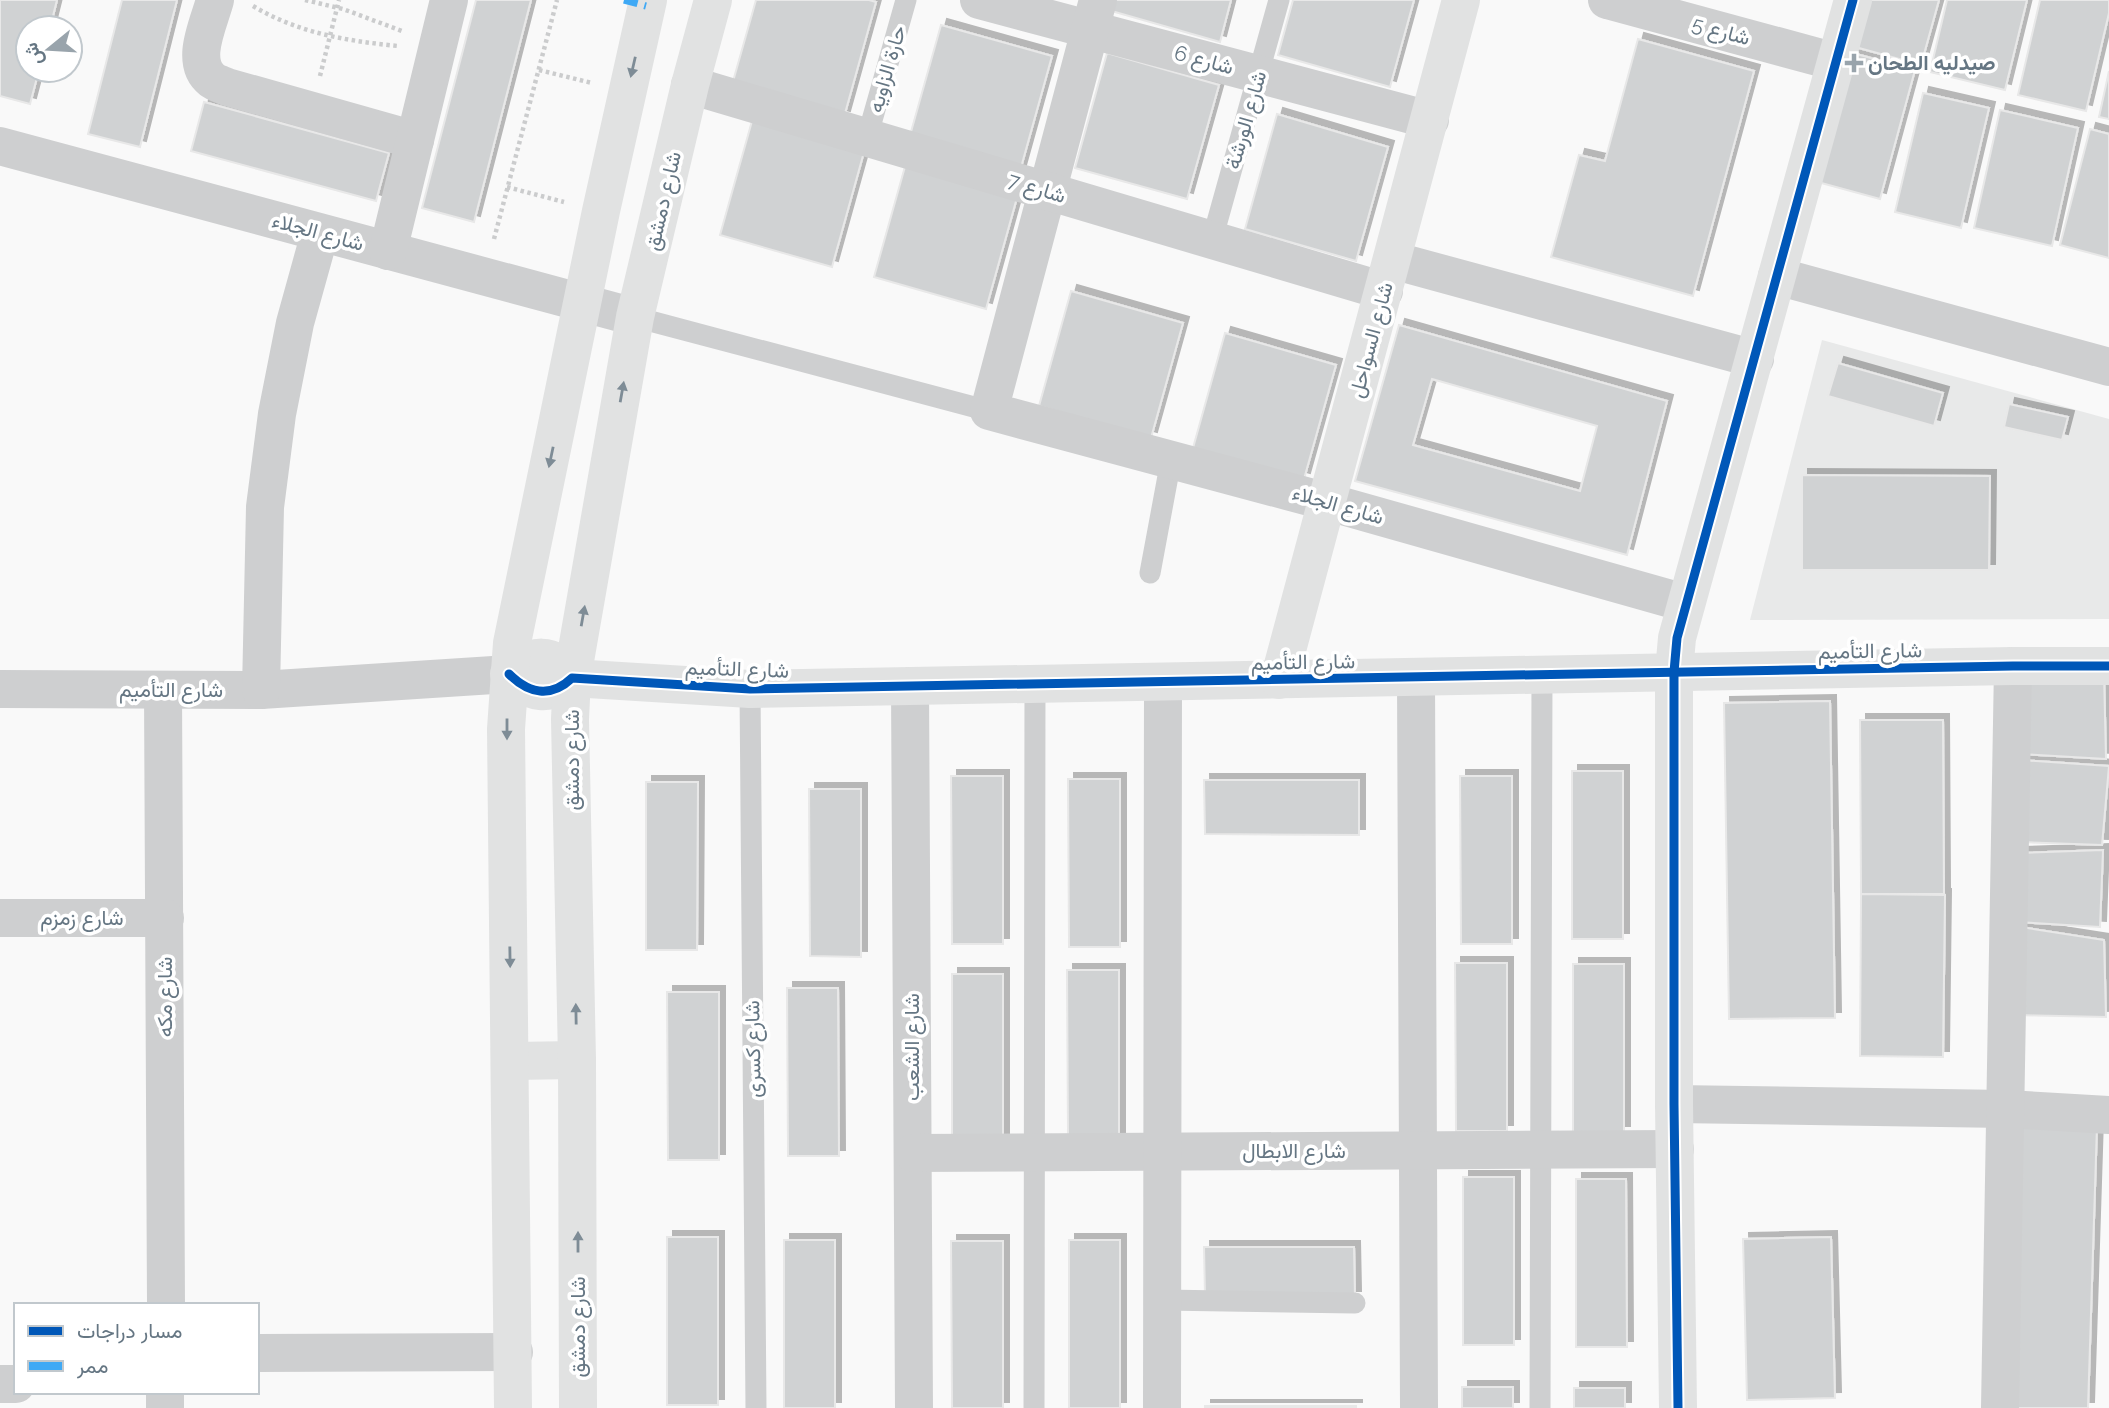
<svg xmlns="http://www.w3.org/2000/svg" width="2109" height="1408" font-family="Raleway,Vazirmatn,sans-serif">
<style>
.built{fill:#e8e9e9}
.building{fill:#d0d2d3;stroke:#e8e8e8;stroke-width:2;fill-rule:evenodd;filter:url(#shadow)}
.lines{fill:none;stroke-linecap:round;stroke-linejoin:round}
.path{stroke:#cbcccd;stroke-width:4.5;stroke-dasharray:3.5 3.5;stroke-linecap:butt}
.lane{stroke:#cecfd0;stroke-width:21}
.street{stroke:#cecfd0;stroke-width:38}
.secondary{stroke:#e1e2e2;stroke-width:38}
.quiet{stroke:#3fa9f5;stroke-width:7;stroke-dasharray:14 7;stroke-linecap:butt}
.cycleway-casing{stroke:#fff;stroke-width:13}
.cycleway{stroke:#0057b8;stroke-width:9}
.oneway{fill:#7e8c96}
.poi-dot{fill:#99a4ac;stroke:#fff;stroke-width:2.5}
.labels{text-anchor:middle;stroke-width:7;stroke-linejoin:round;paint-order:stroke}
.street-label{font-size:21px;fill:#657683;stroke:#fff}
.poi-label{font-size:21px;font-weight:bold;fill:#657683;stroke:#fff;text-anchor:start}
</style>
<defs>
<filter id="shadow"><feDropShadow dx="6" dy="-6" stdDeviation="0" flood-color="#0004"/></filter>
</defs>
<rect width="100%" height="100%" fill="#f9f9f9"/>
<!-- built -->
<polygon class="built" points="1822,340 2109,419 2109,619 1750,620"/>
<!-- building -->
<g class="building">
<polygon points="0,0 57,0 50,28 28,28 28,70 39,70 30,104 0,96"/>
<polygon points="122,0 177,0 140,147 88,134"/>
<polygon points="476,0 531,0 474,222 422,208"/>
<polygon points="756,0 869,0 876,2 844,117 732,85"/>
<polygon points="1110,0 1231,0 1220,42 1108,10"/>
<polygon points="1293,0 1414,0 1390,87 1278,55"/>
<polygon points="1860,0 1939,0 1921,65 1848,45"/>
<polygon points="1947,0 2027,0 2005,90 1930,72"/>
<polygon points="2040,0 2109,0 2109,13 2086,111 2018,95"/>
<polygon points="941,25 1052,56 1020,171 909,139"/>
<polygon points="1638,39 1754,71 1693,296 1551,257 1579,155 1605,161"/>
<polygon points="1849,52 1915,70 1880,199 1814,181"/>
<polygon points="1107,53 1219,85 1187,199 1075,168"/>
<polygon points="2109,71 2109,119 2099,117"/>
<polygon points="1923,93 1989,108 1961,228 1895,212"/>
<polygon points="204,102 389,153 376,201 191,151"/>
<polygon points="2000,110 2078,128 2052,246 1974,228"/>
<polygon points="1277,114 1388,147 1356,261 1245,229"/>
<polygon points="752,121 864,152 832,267 720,235"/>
<polygon points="2090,129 2109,134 2109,258 2060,245"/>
<polygon points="906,163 1018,194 986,309 874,277"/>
<polygon points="1071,291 1183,323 1151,438 1039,406"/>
<path d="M1399,325L1667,401L1627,555L1355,481ZM1432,379L1597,426L1580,491L1413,445Z"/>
<polygon points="1225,333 1336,365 1304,479 1193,448"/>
<polygon points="1838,363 1943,393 1934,426 1828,396"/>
<polygon points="2009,404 2068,417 2062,440 2004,427"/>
<polygon points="1802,475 1990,476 1989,570 1802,570"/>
<polygon points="2104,673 2106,759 2019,754 2019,675"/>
<polygon points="1830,701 1835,1018 1729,1019 1724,703"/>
<polygon points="1860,720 1943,720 1944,894 1861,894"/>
<polygon points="2021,760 2109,766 2102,845 2018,842"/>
<rect x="1572" y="771" width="51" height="168"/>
<polygon points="951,776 1003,776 1003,944 952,944"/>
<polygon points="1460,776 1512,776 1512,944 1461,944"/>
<polygon points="1068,779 1120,779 1120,947 1069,947"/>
<polygon points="1204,780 1359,780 1359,835 1205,834"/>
<polygon points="646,782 698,782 697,950 646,950"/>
<polygon points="809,789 861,789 861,957 810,956"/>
<polygon points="2103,850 2100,927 2018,922 2019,853"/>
<polygon points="1861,894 1945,895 1943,1057 1860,1056"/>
<polygon points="2014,926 2104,940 2106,1017 2015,1015"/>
<polygon points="1455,963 1507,963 1507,1131 1456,1131"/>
<rect x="1573" y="964" width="51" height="168"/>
<polygon points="1067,970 1119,970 1119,1138 1068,1138"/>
<rect x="952" y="974" width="51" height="168"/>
<polygon points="787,988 838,988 839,1156 788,1156"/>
<polygon points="667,992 719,992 719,1160 668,1160"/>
<polygon points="2006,1122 2097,1125 2088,1408 1995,1408"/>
<rect x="1463" y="1177" width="51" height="168"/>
<polygon points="1576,1179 1626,1179 1627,1347 1576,1347"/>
<rect x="667" y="1237" width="51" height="168"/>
<polygon points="1831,1237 1835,1398 1747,1400 1743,1239"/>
<rect x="784" y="1240" width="51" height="168"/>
<rect x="1069" y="1240" width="51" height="168"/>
<polygon points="951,1241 1003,1241 1003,1408 952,1408"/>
<polygon points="1204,1247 1354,1247 1355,1297 1205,1296"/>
<rect x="1462" y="1387" width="51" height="21"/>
<rect x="1574" y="1388" width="51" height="20"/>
<rect x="1205" y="1406" width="151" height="2"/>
</g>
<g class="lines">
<!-- path -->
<g class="path">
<polyline points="305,0 343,9 402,31"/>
<path d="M253,6C298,33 347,41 398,46"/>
<polyline points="539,70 592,83"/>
<polyline points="320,76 339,0"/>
<polyline points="507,187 564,202"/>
<polyline points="494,239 557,0"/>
</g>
<!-- lane -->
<g class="lane">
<polyline points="867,138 906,0"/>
<polyline points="1212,240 1279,0"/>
<polyline points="635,317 989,411"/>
<polyline points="1150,573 1171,460"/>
<polyline points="750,689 756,1408"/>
<polyline points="1163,1300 1355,1303"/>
<polyline points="1034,1408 1035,684"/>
<polyline points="1540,1408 1542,675"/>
</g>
<!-- street -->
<g class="street">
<path d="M215,0C209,23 189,62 212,80C216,83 223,85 227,87L415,140"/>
<polyline points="979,0 1430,120"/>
<polyline points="1098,0 989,411 1328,502 1685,603"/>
<polyline points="1607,0 1836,62"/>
<polyline points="690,85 1384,291"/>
<polyline points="0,146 635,317"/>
<polyline points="388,251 449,0"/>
<polyline points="1392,260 1755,359"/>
<polyline points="1777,276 2109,367"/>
<polyline points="1416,678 1419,1408"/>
<polyline points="910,686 914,1408"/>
<polyline points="0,689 261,690 509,674"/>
<polyline points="163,690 166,1305"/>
<polyline points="261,690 265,507 277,414 295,323 320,233"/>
<polyline points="0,918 165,918"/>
<polyline points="1674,1104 2006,1109 2109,1115"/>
<polyline points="913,1153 1675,1149"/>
<polyline points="257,1353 514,1352"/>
<polyline points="0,1384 16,1384"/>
<polyline points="165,1408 165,1392"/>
<polyline points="1162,1408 1163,682"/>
<polyline points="2000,1408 2013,666"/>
</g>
<!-- secondary -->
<g class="secondary">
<path d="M572,678C553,650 532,653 509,674C529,694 551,698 572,678L750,689L2013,666H2109"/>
<polyline points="1279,680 1461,0"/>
<polyline points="512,1061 577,1060"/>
<polyline points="513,1408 506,729 512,643 601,211 648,0"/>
<polyline points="578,1408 577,1060 570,719 572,678 635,317 690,85 713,0"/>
<polyline points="1678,1408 1674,1104 1674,672 1677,638 1853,0"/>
</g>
<!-- quiet -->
<polyline class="quiet" points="624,0 646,6"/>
<defs>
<g id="cycleway">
<path d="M509,674C529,694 551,698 572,678L750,689L2013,666H2109"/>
<polyline points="1678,1408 1674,1104 1674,672 1677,638 1853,0"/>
</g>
</defs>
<!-- cycleway casing -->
<use href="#cycleway" class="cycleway-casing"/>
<!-- cycleway -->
<use href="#cycleway" class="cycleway"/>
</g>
<!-- one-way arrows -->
<defs><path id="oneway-solid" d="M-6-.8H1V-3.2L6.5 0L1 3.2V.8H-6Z" transform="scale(1.75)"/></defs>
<g class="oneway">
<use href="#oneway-solid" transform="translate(633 67) rotate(103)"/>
<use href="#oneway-solid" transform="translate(622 392) rotate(-80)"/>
<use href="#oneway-solid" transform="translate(551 457) rotate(102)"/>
<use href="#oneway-solid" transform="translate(583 616) rotate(-80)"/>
<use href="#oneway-solid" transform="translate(507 729) rotate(90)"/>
<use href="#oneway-solid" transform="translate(510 957) rotate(89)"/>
<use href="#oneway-solid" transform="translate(576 1014) rotate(-91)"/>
<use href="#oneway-solid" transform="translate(578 1242) rotate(-90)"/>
</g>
<!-- markers -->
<path class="poi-dot" d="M1850.5 52.5h7v7h7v7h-7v7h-7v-7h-7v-7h7z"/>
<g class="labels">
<!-- street labels -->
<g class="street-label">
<text transform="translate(1721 31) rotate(15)" y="7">شارع 5</text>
<text transform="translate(1204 60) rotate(15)" y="7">شارع 6</text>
<text transform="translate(887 69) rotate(-74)" y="7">حارة الزاويه</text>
<text transform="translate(1246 120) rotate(-74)" y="7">شارع الورشة</text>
<text transform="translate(1037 188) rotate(17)" y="7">شارع 7</text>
<text transform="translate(663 201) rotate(-77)" y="7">شارع دمشق</text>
<text transform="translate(318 232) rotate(15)" y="7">شارع الجلاء</text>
<text transform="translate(1371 340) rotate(-75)" y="7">شارع السواحل</text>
<text transform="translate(1338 505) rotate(16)" y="7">شارع الجلاء</text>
<text transform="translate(1870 651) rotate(-1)" y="7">شارع التأميم</text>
<text transform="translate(1303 662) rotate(-1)" y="7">شارع التأميم</text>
<text transform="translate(737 669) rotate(2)" y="7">شارع التأميم</text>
<text x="171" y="697">شارع التأميم</text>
<text transform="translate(572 760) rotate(-90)" y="7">شارع دمشق</text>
<text x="82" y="925">شارع زمزم</text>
<text transform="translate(165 997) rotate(-90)" y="7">شارع مكه</text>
<text transform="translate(912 1047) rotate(-90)" y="7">شارع الشعب</text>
<text transform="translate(753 1049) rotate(-91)" y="7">شارع كسرى</text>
<text x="1294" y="1158">شارع الابطال</text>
<text transform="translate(578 1327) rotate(-90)" y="7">شارع دمشق</text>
</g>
<!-- poi labels -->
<g class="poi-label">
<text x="1868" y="70">صيدليه الطحان</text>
</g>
</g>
<!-- legend -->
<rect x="14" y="1303" width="245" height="91" fill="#ffffff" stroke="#c1c8cd" stroke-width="2"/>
<rect x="28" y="1326" width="35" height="10" fill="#0057b8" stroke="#c1c8cd" stroke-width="2"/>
<text x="77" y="1338" font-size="21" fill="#657683">مسار دراجات</text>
<rect x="28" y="1361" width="35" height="10" fill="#3fa9f5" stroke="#c1c8cd" stroke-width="2"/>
<text x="77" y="1373" font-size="21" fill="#657683">ممر</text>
<!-- north arrow -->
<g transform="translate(49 49) rotate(252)"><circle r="33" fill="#ffffff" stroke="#c1c8cd" stroke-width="2"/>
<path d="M0-5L12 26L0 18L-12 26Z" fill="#99a4ac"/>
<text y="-10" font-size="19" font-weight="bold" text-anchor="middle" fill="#657683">ش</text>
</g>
</svg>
